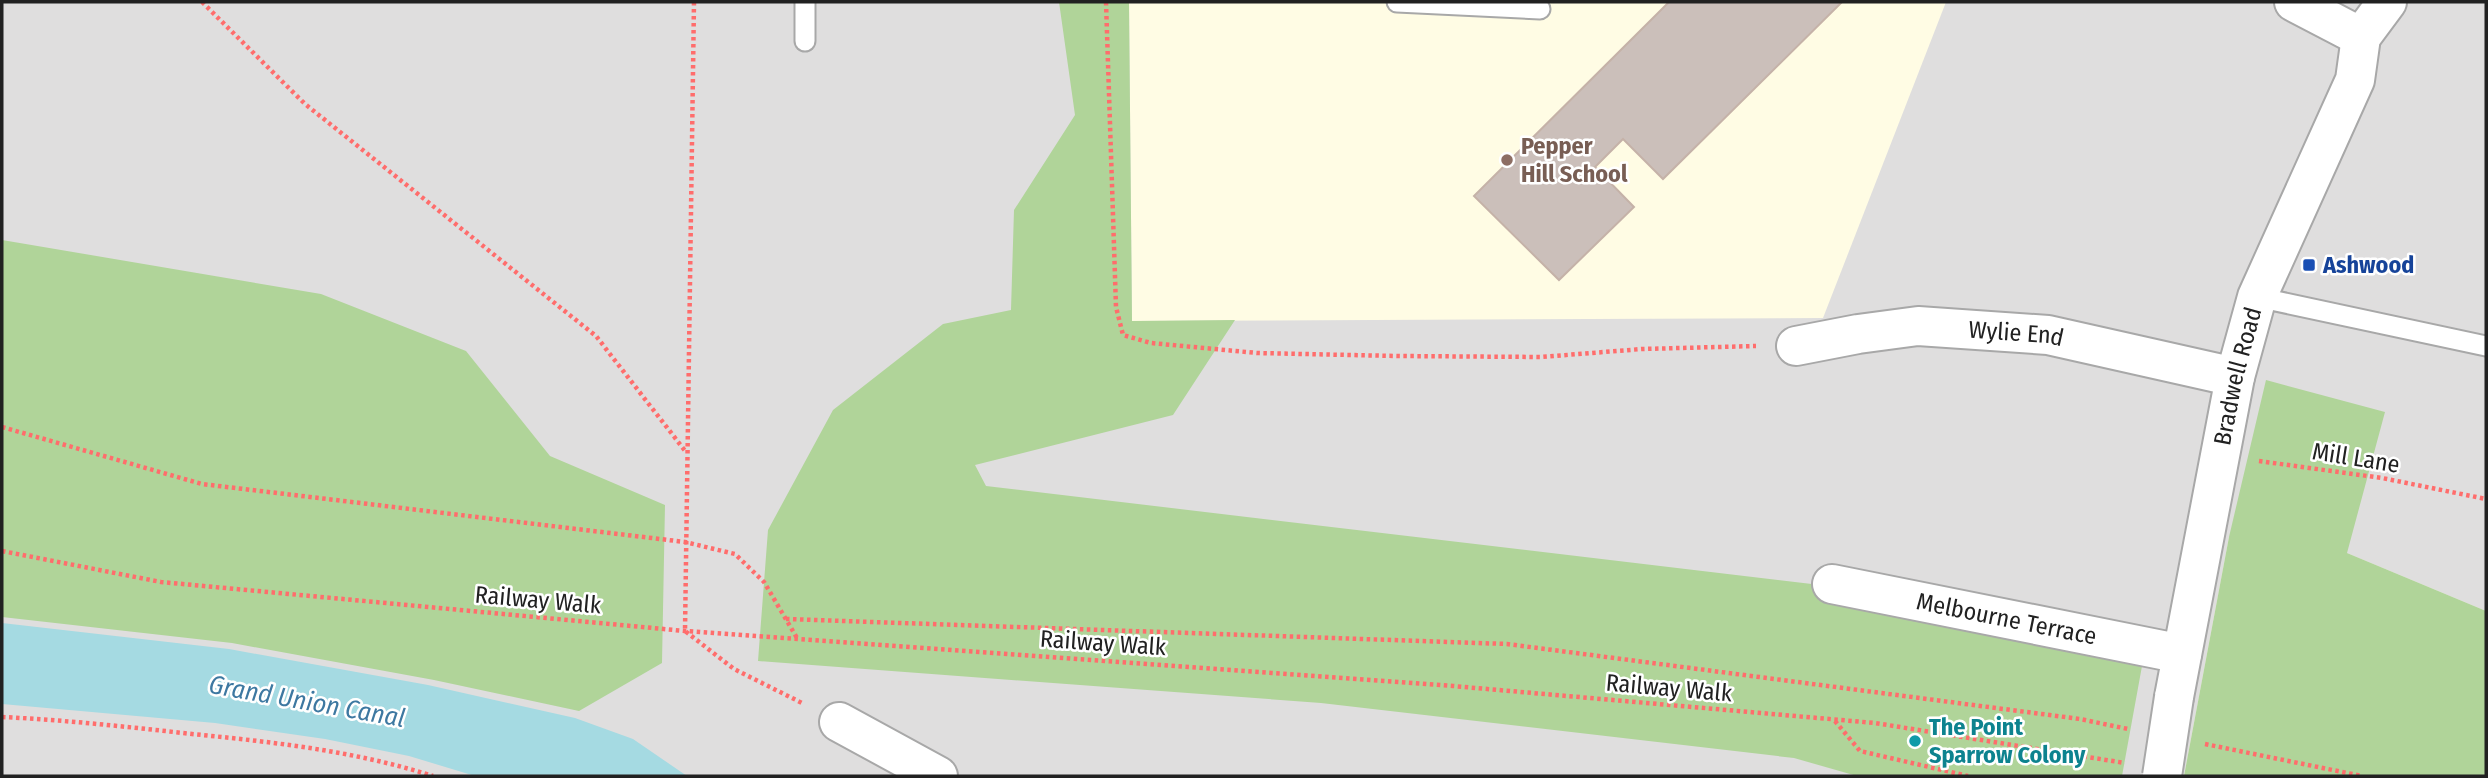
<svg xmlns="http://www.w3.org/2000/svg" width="2488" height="778" font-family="'Fira Sans Condensed',sans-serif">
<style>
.residential{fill:#dfdede}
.education{fill:#fffce4}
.forest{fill:#b0d499}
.water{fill:#a5dae2}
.building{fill:#cbbfba;stroke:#c5b2a8;stroke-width:2}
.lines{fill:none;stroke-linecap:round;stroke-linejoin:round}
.service-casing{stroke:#a8a8a8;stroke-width:23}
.minor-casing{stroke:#a8a8a8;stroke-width:42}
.tertiary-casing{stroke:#a8a8a8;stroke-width:42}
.path{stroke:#ff6d6c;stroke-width:4.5;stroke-dasharray:3.5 3.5;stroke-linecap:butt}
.service{stroke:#fff;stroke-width:19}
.minor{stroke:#fff;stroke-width:38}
.tertiary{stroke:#fff;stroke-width:38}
.tertiary-bridge-casing{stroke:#a8a8a8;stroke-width:42;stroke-linecap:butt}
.tertiary-bridge{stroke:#fff;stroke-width:38}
.education-dot{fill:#8d6e63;stroke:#fff;stroke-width:2.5}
.transit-dot{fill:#1a4fb4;stroke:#fff;stroke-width:2.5}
.culture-dot{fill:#0f9aa8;stroke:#fff;stroke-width:2.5}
.labels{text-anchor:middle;stroke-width:5;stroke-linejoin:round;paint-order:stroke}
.education-label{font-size:24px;font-weight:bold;fill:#785e54;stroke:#fff;text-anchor:start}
.transit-label{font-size:24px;font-weight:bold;fill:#164399;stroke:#fff;text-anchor:start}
.street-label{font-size:24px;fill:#212121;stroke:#fff}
.culture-label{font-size:24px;font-weight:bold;fill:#0d838f;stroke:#fff;text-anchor:start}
.water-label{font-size:26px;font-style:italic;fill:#3d78a1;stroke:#fff}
</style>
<rect width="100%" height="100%" fill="#f2eee7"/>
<!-- residential -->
<polygon class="residential" points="2,2 2486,2 2486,611 2347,553 2229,537 2184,776 2,776"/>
<!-- education -->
<polygon class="education" points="1129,2 1946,2 1823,318 1132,321"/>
<!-- forest -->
<g class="forest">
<polygon points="1059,2 1129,2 1132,321 1235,320 1173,415 975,465 986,486 1896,594 2142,666 2122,776 1857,776 1794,758 1321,703 758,661 768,530 833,410 943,324 1011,310 1014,210 1075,115"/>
<polygon points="2,240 321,294 466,351 550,456 665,505 662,663 579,711 434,680 232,643 2,617"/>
<polygon points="2266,380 2385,412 2347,553 2486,611 2486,776 2184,776 2229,537"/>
</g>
<!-- water -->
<polygon class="water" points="2,623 229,649 428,685 575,718 633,739 687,776 475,776 409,756 325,739 215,723 2,704"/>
<!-- building -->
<polygon class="building" points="1669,2 1842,2 1663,179 1623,139 1595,167 1634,207 1559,280 1474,196"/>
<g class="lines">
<defs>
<g id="service">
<polyline points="1397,2 1540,9"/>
<polyline points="805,41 805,2"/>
<polyline points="2257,297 2486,346"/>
</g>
<g id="minor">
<path id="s1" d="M1796,346L1858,334L1918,326L2048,335L2235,377"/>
<path id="s2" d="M1832,584L2182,654"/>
<polyline points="839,722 938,776"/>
</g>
<g id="tertiary">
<polyline points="2294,2 2361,37"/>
<path id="s3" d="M2174,697L2235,377L2257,297L2355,80L2361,37L2387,2"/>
</g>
</defs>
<!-- service casing -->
<use href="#service" class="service-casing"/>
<!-- minor casing -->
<use href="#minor" class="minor-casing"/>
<!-- tertiary casing -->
<use href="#tertiary" class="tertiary-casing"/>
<!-- path -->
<g class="path">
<polyline points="202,2 305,104 596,336 686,452"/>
<polyline points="694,2 685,631 734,669 804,704"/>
<polyline points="1106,2 1116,307 1123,335 1151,343 1257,353 1397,356 1541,357 1642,349 1756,346"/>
<polyline points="2,427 202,484 685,542 735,554 764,582 797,638"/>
<polyline points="2259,461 2382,478 2486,499"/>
<polyline points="2,551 161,582 685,631 1453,686 1875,723 2125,763"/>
<polyline points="786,619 1507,644 2080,719 2128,729"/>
<path d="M2,717C66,720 129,727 192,734C273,742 355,751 433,776"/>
<polyline points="1835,721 1860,751 1968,776"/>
<polyline points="2205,744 2362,776"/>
</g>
<!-- service -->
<use href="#service" class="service"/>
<!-- minor -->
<use href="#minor" class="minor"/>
<!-- tertiary -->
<use href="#tertiary" class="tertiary"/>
<defs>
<polyline id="tertiary-bridge" points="2162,776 2174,697"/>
</defs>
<!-- tertiary-bridge casing -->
<use href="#tertiary-bridge" class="tertiary-bridge-casing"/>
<!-- tertiary-bridge -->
<use href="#tertiary-bridge" class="tertiary-bridge"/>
</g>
<!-- markers -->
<circle class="education-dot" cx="1507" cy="160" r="7"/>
<rect class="transit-dot" x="2302" y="258" width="14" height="14" rx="3.5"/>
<circle class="culture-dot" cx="1915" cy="741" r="7"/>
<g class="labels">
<!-- education labels -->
<g class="education-label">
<text x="1521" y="154">Pepper<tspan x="1521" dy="28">Hill School</tspan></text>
</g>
<!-- transit labels -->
<g class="transit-label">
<text x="2323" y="273">Ashwood</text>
</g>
<!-- street labels -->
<g class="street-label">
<text dy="8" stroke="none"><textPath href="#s1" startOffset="222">Wylie End</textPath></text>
<text dy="8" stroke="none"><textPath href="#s3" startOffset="327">Bradwell Road</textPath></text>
<text transform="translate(2356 458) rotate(9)" y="8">Mill Lane</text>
<text transform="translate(538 600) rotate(5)" y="8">Railway Walk</text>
<text dy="8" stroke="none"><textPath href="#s2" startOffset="178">Melbourne Terrace</textPath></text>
<text transform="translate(1103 643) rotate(4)" y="8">Railway Walk</text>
<text transform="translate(1669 688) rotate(5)" y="8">Railway Walk</text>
</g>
<!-- culture labels -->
<g class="culture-label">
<text x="1929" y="735">The Point<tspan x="1929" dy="28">Sparrow Colony</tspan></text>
</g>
<!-- water labels -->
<g class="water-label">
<text transform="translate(307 701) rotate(10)" y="9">Grand Union Canal</text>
</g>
</g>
<!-- border -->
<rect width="2488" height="778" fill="none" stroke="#212121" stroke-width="7"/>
</svg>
